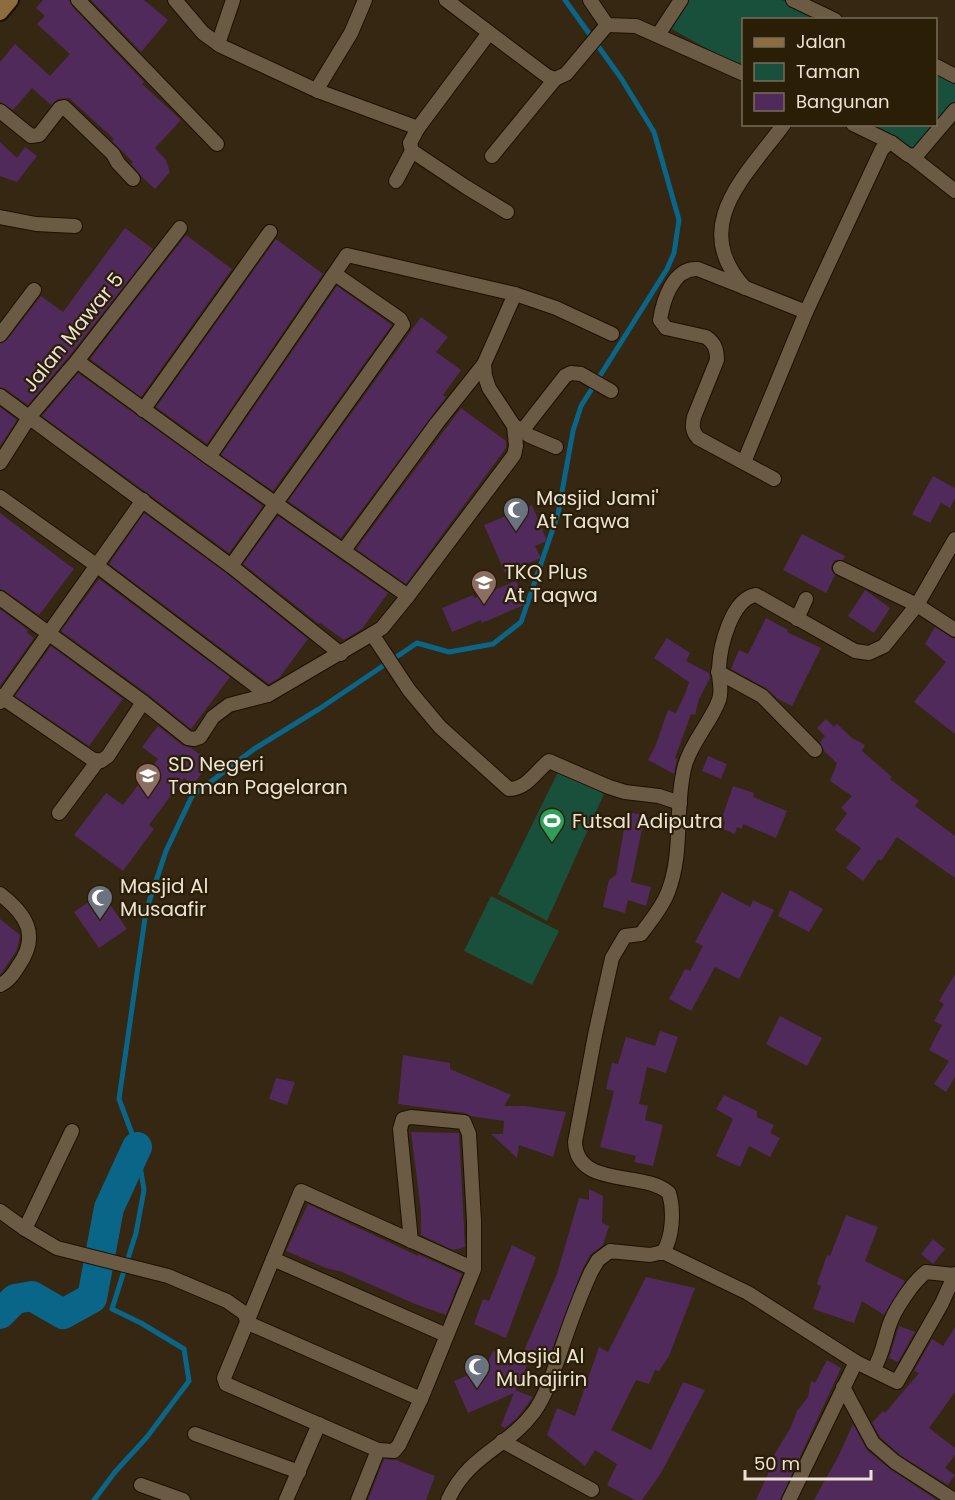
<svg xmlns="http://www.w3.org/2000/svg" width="955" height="1500" font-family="Poppins,sans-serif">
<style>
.green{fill:#19503b}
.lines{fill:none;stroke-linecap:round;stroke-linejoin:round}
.stream{stroke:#0a6688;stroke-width:5}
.river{stroke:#0a6688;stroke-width:30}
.building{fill:#502a5b}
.minor-casing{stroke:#1c1000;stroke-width:16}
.secondary-casing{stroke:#1c1000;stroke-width:20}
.minor{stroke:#6b5b44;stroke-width:14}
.secondary{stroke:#8d6c40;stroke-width:16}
.labels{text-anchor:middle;stroke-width:4.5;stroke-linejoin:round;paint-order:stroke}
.street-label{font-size:20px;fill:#ebe2d4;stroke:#2b1e07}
.poi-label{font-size:20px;fill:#ebe2d4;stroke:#2b1e07;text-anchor:start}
</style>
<rect width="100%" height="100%" fill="#352711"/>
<!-- green -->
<g class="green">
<polygon points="687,0 782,0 823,19 744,20 743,69 670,28"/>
<polygon points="936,72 955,81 955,118 925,153 858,125 936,124"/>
<polygon points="560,768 604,794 547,921 498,894"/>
<polygon points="491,896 559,931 532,985 464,951"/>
</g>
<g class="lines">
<!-- stream -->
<polyline class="stream" points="94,1500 115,1472 147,1437 189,1381 184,1349 141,1323 112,1309 136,1233 144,1190 137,1147 119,1099 146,911 166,851 192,796 254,749 319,709 417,643 449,652 493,644 521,622 558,514 573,431 581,406 667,269 674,253 679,220 654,132 621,78 565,0"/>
<!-- river -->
<polyline class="river" points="0,1314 15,1299 32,1296 63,1314 92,1298 109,1208 137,1147"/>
</g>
<!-- building -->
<g class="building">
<polygon points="43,0 69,0 72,6 144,82 142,84 181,120 155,148 166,160 170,172 155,189 142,177 131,164 133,162 112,141 114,139 69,98 58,99 51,105 32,88 13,110 0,102 0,62 15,44 50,76 70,54 37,24 45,16 36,8"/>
<polygon points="91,0 144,0 168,20 141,52"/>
<polygon points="0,142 17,158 25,147 37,156 17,182 0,176"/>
<polygon points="125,228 153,249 70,355 28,405 5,389 0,387 0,344 7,340 41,296 63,312"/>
<polygon points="186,235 232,269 141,397 90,359"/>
<polygon points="276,239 323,274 207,444 156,407"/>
<polygon points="337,286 392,325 273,491 221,455"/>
<polygon points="421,317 448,337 436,352 461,370 443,395 446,397 341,538 288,501"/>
<polygon points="78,373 263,506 229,553 42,416"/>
<polygon points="0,407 17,420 0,446"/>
<polygon points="461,408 506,441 506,448 406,584 356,549"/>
<polygon points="933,476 955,488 955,498 950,508 941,503 930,523 912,514"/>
<polygon points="532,505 547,541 535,546 541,558 505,573 484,525"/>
<polygon points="0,513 74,569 39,615 5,591 0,589"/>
<polygon points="144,513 226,573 308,639 279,678 269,684 109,564"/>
<polygon points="278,516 388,593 362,629 344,640 320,623 319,624 243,564"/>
<polygon points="802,534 845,556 843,560 835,560 832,564 831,569 835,575 826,593 783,570"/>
<polygon points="99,579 230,677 191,729 149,695 61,631"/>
<polygon points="516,581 526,604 482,623 481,620 452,632 442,608 473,595 474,598"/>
<polygon points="865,590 890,608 874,633 848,616"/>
<polygon points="0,609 28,630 26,632 34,638 0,686"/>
<polygon points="766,618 788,630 787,632 821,648 792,706 778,699 766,688 731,669 739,650 748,654"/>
<polygon points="935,627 955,639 955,734 914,702 946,662 925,644"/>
<polygon points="667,638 690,653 686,661 709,673 710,678 699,699 695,715 691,714 675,758 677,759 674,774 648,760 655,747 668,710 676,713 685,694 689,682 654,658"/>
<polygon points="51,646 123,699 89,746 15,696"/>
<polygon points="826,719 834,727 837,724 852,738 865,745 862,751 892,777 890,779 919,801 915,806 955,836 955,878 897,837 881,861 879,859 863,881 846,868 861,848 835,830 847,813 841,808 852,796 830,781 837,763 824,751 820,742 825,736 817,728"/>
<polygon points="158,726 182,745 191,748 210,762 193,785 184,778 149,825 154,829 123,871 74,835 106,793 123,805 158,759 142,747"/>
<polygon points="708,756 727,764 721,779 702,771"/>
<polygon points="733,786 754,793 753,797 787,811 776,838 743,824 742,829 737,827 735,834 723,829 725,822 721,821"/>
<polygon points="627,812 645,815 631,882 651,887 646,906 628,900 625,913 603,907 609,880 616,875"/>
<polygon points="790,890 823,909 809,932 778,916"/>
<polygon points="722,892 750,907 753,900 774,910 739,979 715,967 691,1011 669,999 685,969 690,971 703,946 695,942"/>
<polygon points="102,893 127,929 99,948 74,912"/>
<polygon points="0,919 20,935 17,950 0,975"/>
<polygon points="955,974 955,1077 946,1092 934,1084 949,1061 929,1050 942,1025 934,1021 944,1004 939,1001"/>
<polygon points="780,1016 822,1038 807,1066 766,1044"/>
<polygon points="660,1031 678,1037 666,1073 647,1067 639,1104 648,1106 645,1120 663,1125 653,1166 634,1162 636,1156 600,1147 614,1091 606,1089 612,1063 618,1064 626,1037 655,1046"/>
<polygon points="403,1055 450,1063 450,1069 511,1095 504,1106 525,1106 566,1112 553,1157 519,1145 517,1158 491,1134 503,1134 504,1121 470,1116 465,1113 398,1104"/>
<polygon points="276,1078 295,1082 287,1105 269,1099"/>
<polygon points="724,1095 757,1111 757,1117 774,1125 770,1133 780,1138 770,1157 749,1146 740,1167 716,1156 733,1119 716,1109"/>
<polygon points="411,1132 459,1133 465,1247 453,1250 421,1235 421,1211"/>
<polygon points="589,1189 603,1196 602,1223 609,1226 603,1245 590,1255 583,1268 548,1360 524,1351 557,1274 579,1198 589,1200"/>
<polygon points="308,1204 418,1256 418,1254 462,1274 446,1315 415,1304 342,1272 326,1268 286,1251"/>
<polygon points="846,1215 878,1227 865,1261 905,1281 884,1315 862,1301 854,1323 813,1309 821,1286 817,1284 827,1255 830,1256"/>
<polygon points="933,1239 945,1249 933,1264 921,1254"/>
<polygon points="512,1245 536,1257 506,1338 474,1324 483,1299 489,1301"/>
<polygon points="646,1277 695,1288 669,1356 659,1371 655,1370 649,1384 636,1380 611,1430 651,1450 683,1382 705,1390 661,1473 642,1500 635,1500 607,1485 617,1464 595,1450 585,1466 547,1435 557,1408 575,1416 599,1347 608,1352"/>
<polygon points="899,1326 915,1332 898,1362 889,1358"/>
<polygon points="955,1327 955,1392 929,1428 955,1448 955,1455 945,1468 955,1475 948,1485 900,1455 880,1437 872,1423 883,1411 885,1413 919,1373 914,1371 932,1339 943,1346"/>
<polygon points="493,1351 527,1365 521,1380 514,1393 468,1413 454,1381 485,1368"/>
<polygon points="827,1360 841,1368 780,1500 756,1500 774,1461 771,1460 791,1427 797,1411 808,1397 811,1381 815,1383"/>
<polygon points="515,1390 533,1397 517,1418 505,1428 501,1426"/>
<polygon points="853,1424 867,1450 890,1469 937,1500 814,1500 839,1455"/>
<polygon points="384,1459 396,1460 435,1476 426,1500 368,1500"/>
</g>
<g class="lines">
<defs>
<g id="minor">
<polyline points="78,0 217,144"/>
<polyline points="175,0 203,33 221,46 318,91 418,128 489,33"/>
<polyline points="446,0 547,76 555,79 566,74 607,25"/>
<polyline points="590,0 607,25 636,26 744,74"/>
<polyline points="793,0 835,20"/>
<polyline points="658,35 681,0"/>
<polyline points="218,44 233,0"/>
<polyline points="936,66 955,76"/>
<polyline points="318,91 320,84 351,33 365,0"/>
<polyline points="0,111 31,136 39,135 60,108 64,107 113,154 118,163 133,179"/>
<polyline points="853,124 892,143"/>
<polyline points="418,128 410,143 412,151 466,187 507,212"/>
<polyline points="492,156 555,79"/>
<polyline points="912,157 955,191"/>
<polyline points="396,181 412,151"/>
<polyline points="0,217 36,224 75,226"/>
<path d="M745,288C688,226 746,176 784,124"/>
<polyline points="0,335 34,290"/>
<polyline points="77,361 209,457 408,596"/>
<polyline points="0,396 231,566 341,654"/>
<polyline points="143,410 270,232"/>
<polyline points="516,427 530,436 556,447"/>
<polyline points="522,431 565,376 571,373 581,374 611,391"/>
<polyline points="209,457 347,255 515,294 556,308 612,334"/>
<polyline points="744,462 806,312 882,149 889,143 892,143 908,155 916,156 955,110"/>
<polyline points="0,463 30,416 77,361 180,228"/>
<path d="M774,479L698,438C692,431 692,426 694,417L717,360C717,350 715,343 706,337L666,328L660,320C663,301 673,267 698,269L806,312"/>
<polyline points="0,497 96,565 268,695"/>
<polyline points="344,550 437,423 484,364 515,294"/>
<polyline points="231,566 403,325 400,319 335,274"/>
<polyline points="840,568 917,605 955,630"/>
<polyline points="0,598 143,702"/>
<polyline points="797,619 806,599"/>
<path d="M372,634L409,690L440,727L509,789C527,789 536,771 549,761L609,787L625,792L659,796L680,803"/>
<polyline points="718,672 762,696 815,750"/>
<polyline points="0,696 92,759 101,761 108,756 143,702 188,738 194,739 200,737 213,717 229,705 268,695 372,634 382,628 408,596 514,455 516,446 514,426 489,388 485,376 484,364"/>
<polyline points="0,702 143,500"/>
<polyline points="59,813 97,762"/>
<path d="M0,894C26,914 40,935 19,965C14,973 9,981 0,985"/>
<polyline points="0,1211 25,1229 57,1248 168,1276 227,1301 244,1313 248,1323"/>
<polyline points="25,1229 72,1131"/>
<polyline points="411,1241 400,1129 403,1119 411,1117 464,1122 469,1134 474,1221 474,1269 421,1399 399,1445 394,1451 378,1450 226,1384 224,1378 301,1191 474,1269"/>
<path d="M663,1252C673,1238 674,1210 669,1193C644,1170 577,1189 575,1142L595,1035L612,958L625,936L641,934C651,920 662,908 668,892C684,851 674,806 685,765C692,741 711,722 719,700C723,688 718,680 719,668C720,647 731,599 756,595L855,651L869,653L884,646L917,605L955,539"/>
<polyline points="273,1259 446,1335"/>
<polyline points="248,1323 421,1399"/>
<path d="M873,1370C882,1357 884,1341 889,1326C894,1310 913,1282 926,1272L954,1275"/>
<polyline points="843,1387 873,1443 895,1462 954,1500"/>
<polyline points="195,1434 299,1472"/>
<polyline points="502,1441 592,1490"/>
<polyline points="141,1485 183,1500"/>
<polyline points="286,1500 319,1424"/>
<polyline points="358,1500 378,1450"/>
<path d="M448,1500C469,1454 507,1448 534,1412C546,1395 553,1373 560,1353C569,1326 579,1298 591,1272L598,1260L610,1251L650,1255L663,1252L748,1293L856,1362L897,1382L942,1303L955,1274"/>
<polyline points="789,1500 856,1362"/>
</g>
<polyline id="secondary" points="0,12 10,0"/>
</defs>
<!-- minor casing -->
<use href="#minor" class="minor-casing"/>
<!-- secondary casing -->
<use href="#secondary" class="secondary-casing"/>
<!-- minor -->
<use href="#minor" class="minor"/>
<!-- secondary -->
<use href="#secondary" class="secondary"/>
</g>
<!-- icons -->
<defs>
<symbol id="mosque-pin" viewBox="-11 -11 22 30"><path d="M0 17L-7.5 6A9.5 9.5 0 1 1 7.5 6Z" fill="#6b7280" stroke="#2b1e07"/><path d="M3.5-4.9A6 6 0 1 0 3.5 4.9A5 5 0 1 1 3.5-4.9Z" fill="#fff"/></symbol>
<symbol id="school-pin" viewBox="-11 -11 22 30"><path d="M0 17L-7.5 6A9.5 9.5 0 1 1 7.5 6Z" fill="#8d6e63" stroke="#2b1e07"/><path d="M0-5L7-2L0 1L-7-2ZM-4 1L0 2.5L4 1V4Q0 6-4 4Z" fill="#fff"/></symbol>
<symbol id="stadium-pin" viewBox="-11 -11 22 30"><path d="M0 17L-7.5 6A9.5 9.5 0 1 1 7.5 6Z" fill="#2e9e5b" stroke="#2b1e07"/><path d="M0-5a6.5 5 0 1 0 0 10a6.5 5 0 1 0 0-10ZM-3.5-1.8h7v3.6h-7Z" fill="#fff"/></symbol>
</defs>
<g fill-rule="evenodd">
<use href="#mosque-pin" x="501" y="495" width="30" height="40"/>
<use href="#school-pin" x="469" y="568" width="30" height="40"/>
<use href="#school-pin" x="133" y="761" width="30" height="40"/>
<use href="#stadium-pin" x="537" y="806" width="30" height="40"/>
<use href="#mosque-pin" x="85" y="883" width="30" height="40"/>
<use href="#mosque-pin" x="462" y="1352" width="30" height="40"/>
</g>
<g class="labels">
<!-- street labels -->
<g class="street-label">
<text transform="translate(73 332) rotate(-51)" y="7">Jalan Mawar 5</text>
</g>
<!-- poi labels -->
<g class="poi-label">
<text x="536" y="505">Masjid Jami'<tspan x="536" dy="23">At Taqwa</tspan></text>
<text x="504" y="579">TKQ Plus<tspan x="504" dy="23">At Taqwa</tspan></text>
<text x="168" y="771">SD Negeri<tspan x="168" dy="23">Taman Pagelaran</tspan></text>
<text x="572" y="828">Futsal Adiputra</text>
<text x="120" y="893">Masjid Al<tspan x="120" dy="23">Musaafir</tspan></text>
<text x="496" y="1363">Masjid Al<tspan x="496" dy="23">Muhajirin</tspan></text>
</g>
</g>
<!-- legend -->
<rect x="742" y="18" width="195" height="108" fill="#2b1e07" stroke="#786c59" stroke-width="1.5"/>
<rect x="754" y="38" width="30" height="9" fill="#8d6c40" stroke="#786c59" stroke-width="1.5"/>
<text x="796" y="48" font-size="18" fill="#ebe2d4">Jalan</text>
<rect x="754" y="63" width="30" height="18" fill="#19503b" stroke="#786c59" stroke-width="1.5"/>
<text x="796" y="78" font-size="18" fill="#ebe2d4">Taman</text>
<rect x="754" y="93" width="30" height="18" fill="#502a5b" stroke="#786c59" stroke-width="1.5"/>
<text x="796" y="108" font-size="18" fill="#ebe2d4">Bangunan</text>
<!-- scale -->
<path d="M745 1470v9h126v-9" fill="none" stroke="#ebe2d4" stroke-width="3"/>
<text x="754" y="1470" font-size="18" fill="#ebe2d4" stroke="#2b1e07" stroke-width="4.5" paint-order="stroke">50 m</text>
</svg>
